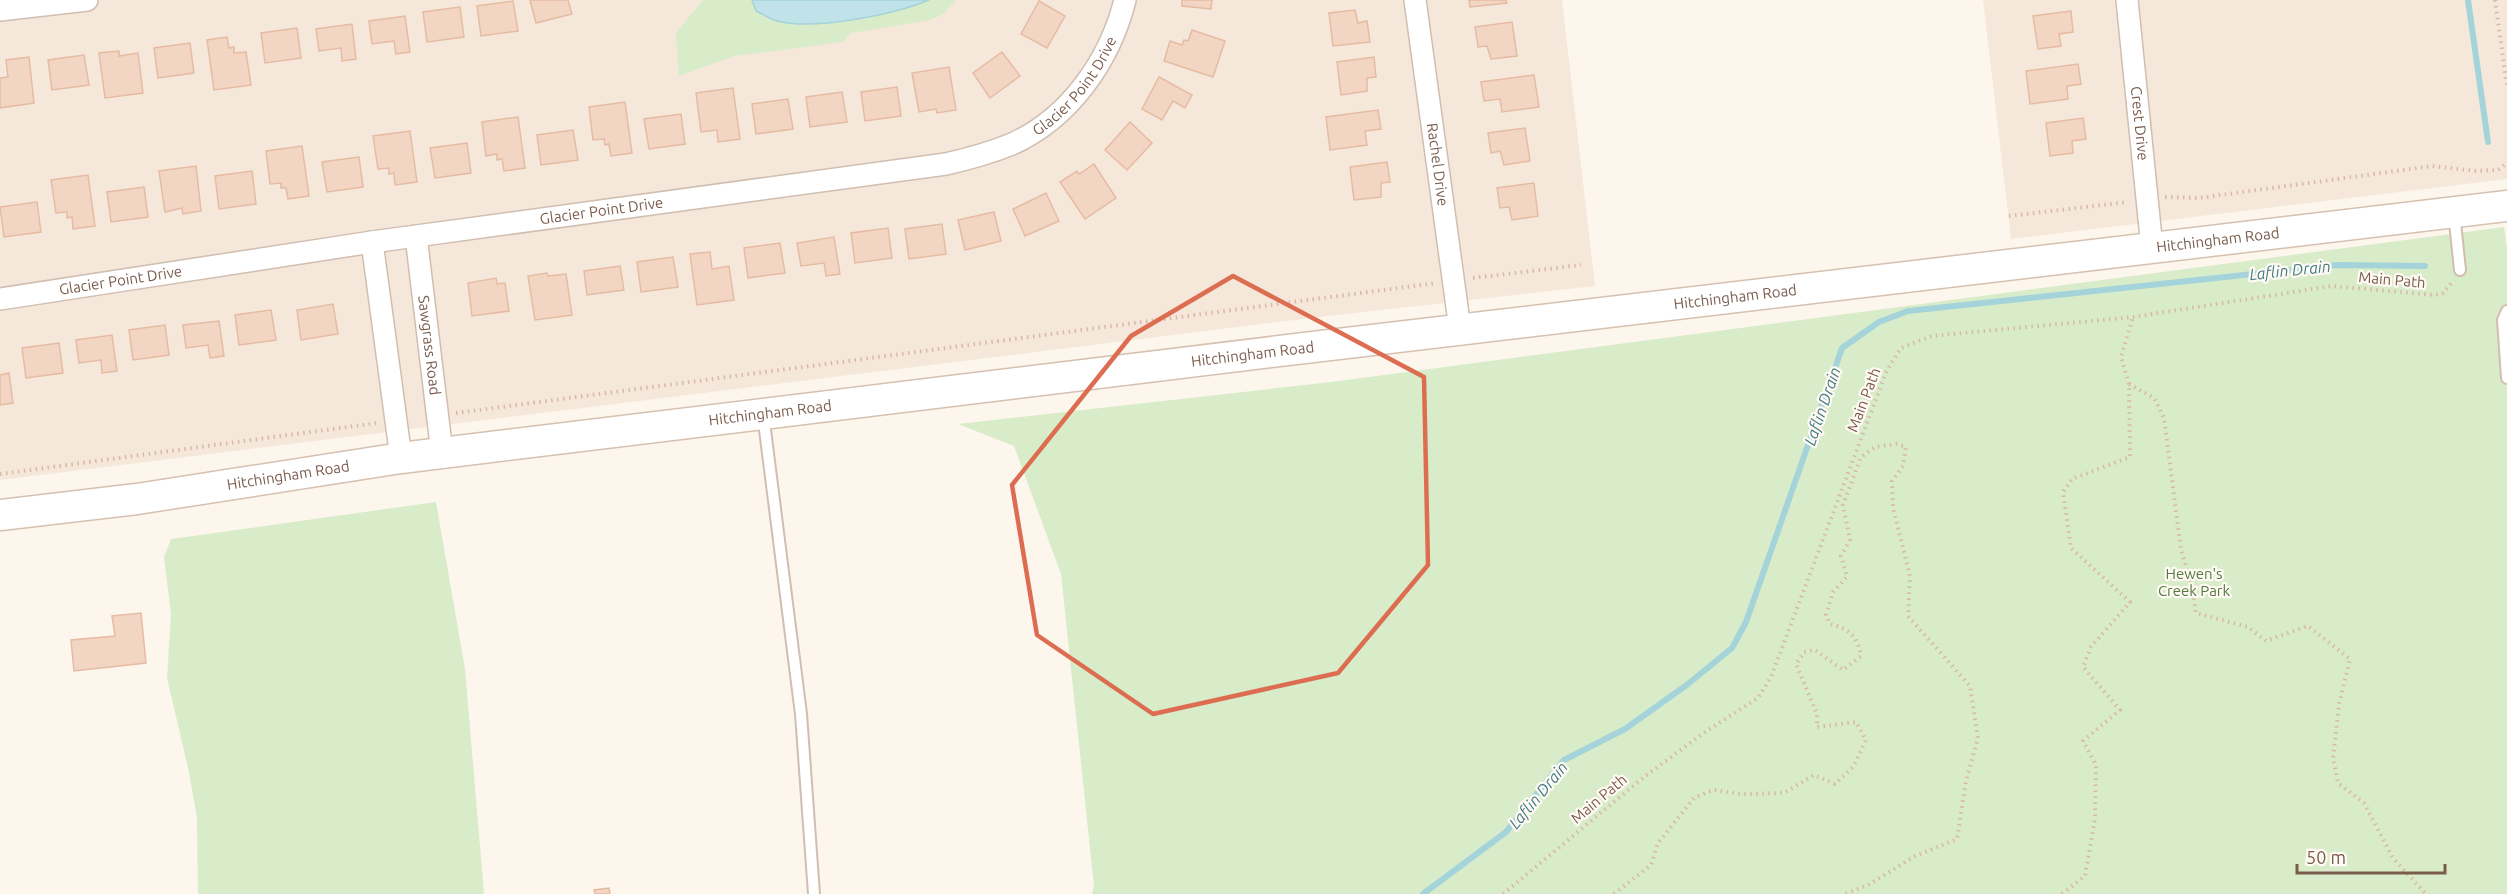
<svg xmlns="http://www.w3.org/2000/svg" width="2507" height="894" font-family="Ubuntu,sans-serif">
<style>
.residential{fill:#f5e8da}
.green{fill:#d8ecc9}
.water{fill:#bfe3e8;stroke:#a5d3da;stroke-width:1.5}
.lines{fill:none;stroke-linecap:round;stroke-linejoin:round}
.stream{stroke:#a5d3da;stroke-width:6}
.building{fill:#f3d5c3;stroke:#e6bba3;stroke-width:1.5}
.lane-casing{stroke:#d1beb0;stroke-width:14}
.street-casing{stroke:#d1beb0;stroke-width:24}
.secondary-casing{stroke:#d6c0b0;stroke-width:33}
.path{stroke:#d9b8a5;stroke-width:4;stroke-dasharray:1.5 4.5;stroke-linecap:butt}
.lane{stroke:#fff;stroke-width:10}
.street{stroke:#fff;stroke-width:21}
.secondary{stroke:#fff;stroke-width:30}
.marked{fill:none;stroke:#dc6d51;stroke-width:4.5;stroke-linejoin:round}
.labels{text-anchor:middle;stroke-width:4.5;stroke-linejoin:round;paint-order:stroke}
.street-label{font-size:15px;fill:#7a5c4d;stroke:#fffaf3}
.park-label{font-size:15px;fill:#537a41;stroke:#fffaf3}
.water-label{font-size:16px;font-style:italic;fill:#437c86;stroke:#fffaf3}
</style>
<rect width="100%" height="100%" fill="#fdf6ec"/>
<!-- residential -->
<g class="residential">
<polygon points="0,0 1562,0 1595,286 1319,317 0,480"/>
<polygon points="1983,0 2507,0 2507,179 2011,239"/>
</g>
<!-- green -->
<g class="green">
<polygon points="703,0 957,0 942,15 929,20 851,33 843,42 734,56 679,76 676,33"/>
<polygon points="2504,227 2507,249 2507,894 1092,894 1094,886 1061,574 1014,446 958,424 1331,382"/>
<polygon points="436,502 465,669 484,894 198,894 197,818 189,772 167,678 171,614 164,557 171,539"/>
</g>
<!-- water -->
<path class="water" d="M752,0H929C895,14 814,31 777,21C770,19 763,14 756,11Z"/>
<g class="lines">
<!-- stream -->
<g class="stream">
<polyline points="2468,0 2488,142"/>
<polyline points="1423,894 1506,832 1564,760 1625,729 1688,684 1732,648 1746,622 1842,348 1879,322 1908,311 2338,265 2425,266"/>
</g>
</g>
<!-- building -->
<g class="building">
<polygon points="530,0 568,0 572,14 536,23"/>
<polygon points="1182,0 1212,0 1211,9 1182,6"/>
<polygon points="1469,0 1506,0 1507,3 1470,7"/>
<polygon points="513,1 518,31 481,36 477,6"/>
<polygon points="1039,1 1065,16 1047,48 1021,34"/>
<polygon points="460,7 464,37 427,42 423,12"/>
<polygon points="1355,10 1358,23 1367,21 1370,42 1333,46 1329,13"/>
<polygon points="2071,11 2073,32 2059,34 2061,46 2038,49 2033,16"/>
<polygon points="405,16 410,52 396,54 394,41 372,44 369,21"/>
<polygon points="1512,22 1517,56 1491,59 1487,46 1478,47 1475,27"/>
<polygon points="352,24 356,59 342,61 341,48 319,51 316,29"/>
<polygon points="297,28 301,58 265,63 261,33"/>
<polygon points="1192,30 1225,41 1213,77 1164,61 1170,41 1182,45 1184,40 1188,41"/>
<polygon points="227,37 229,48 234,47 234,53 246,52 251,85 214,90 207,40"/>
<polygon points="190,43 194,73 158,78 154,48"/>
<polygon points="119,51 119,56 138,53 143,93 105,98 99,53"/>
<polygon points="1002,52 1020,76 990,98 973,73"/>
<polygon points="84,55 89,85 52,90 48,60"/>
<polygon points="29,57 34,103 0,108 0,78 8,77 6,60"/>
<polygon points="1374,57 1376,77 1367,78 1367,91 1341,95 1337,62"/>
<polygon points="2078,64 2081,84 2067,86 2068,99 2030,104 2026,71"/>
<polygon points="949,67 956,110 937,113 936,109 919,112 912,73"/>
<polygon points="1534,75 1539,107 1502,112 1500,99 1484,101 1481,82"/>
<polygon points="1159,77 1192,95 1185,108 1173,101 1162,120 1142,109"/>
<polygon points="897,87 901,116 865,121 861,92"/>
<polygon points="733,88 740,139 718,142 717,130 701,132 696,93"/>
<polygon points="842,92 847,122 810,127 806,97"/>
<polygon points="788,99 793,129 756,134 752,104"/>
<polygon points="625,102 632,153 611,156 609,144 605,145 604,139 593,140 589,107"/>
<polygon points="1378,110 1381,129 1365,131 1367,145 1330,150 1326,117"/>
<polygon points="681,114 685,144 649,149 644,119"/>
<polygon points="518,117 525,168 504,171 502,159 497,160 497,154 486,156 482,122"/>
<polygon points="2083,118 2086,139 2072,141 2073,153 2050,156 2046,123"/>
<polygon points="1130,122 1152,143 1127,170 1105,150"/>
<polygon points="1525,128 1530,161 1504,165 1500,151 1491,153 1488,133"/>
<polygon points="573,130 578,160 541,165 537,135"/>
<polygon points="410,131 417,182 395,185 394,173 389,174 389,168 378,169 373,136"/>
<polygon points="467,143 471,173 435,178 430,148"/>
<polygon points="302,146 309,196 288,199 286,188 281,188 281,183 270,184 266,151"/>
<polygon points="359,157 363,187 327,192 322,162"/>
<polygon points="1387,162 1390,182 1381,183 1381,197 1354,200 1350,167"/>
<polygon points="1094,164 1116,198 1085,219 1060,182 1077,171 1079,174"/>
<polygon points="196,166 201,211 183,214 182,208 165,212 159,171"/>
<polygon points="252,171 256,204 219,209 215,176"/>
<polygon points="88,175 95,226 73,229 72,217 67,218 67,212 56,213 51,180"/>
<polygon points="1534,183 1538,216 1512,220 1509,207 1500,208 1497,188"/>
<polygon points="144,187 148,217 111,222 107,192"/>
<polygon points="1046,193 1059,221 1025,236 1013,209"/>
<polygon points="37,202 41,232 4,237 0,207"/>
<polygon points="994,212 1001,241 965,250 958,220"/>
<polygon points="942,224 946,254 909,259 905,229"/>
<polygon points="888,228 892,258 855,263 851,233"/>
<polygon points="834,237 840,274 826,276 824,263 801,266 797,243"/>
<polygon points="780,243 785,273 748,278 744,248"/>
<polygon points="710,252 712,269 729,266 734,300 697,305 690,254"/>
<polygon points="673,257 678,287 641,292 637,262"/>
<polygon points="620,266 624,290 587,295 584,271"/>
<polygon points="547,273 548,276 566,274 572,315 535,320 528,276"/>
<polygon points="496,278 497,284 505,283 509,311 472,316 468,283"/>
<polygon points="333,304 338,334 301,340 297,310"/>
<polygon points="271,310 276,340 239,345 235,315"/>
<polygon points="219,321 224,356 210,358 208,345 186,348 183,325"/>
<polygon points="165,325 169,355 133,360 129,330"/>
<polygon points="112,335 117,371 102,373 101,360 79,363 76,340"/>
<polygon points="59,343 63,373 26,378 22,348"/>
<polygon points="9,373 13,403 0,405 0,375"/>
<polygon points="141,613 146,663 74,671 71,640 115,636 112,616"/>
<polygon points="609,888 610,894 595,894 594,890"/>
</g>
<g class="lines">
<defs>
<g id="lane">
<polyline points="2454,213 2460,270"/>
<polyline points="2507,311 2503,320 2507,378"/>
<polyline points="763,414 801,714 814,894"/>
</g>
<g id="street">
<path id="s1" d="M1415,0L1460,329"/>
<path id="s2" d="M2127,0L2152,248"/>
<polyline points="0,10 87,0"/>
<path id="s3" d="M416,236L442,453"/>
<polyline points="372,242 401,458"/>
<path id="s4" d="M0,299L372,242L946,164C968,159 990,153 1012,144C1070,118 1110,60 1125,0"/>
</g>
<g id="secondary">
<path id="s5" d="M0,515L137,499L401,458L1313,347L2507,206"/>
</g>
</defs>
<!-- lane casing -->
<use href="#lane" class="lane-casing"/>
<!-- street casing -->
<use href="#street" class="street-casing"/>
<!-- secondary casing -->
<use href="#secondary" class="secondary-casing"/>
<!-- path -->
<g class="path">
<polyline points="2495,0 2507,86"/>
<polyline points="2165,197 2199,198 2432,166 2477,171 2498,170 2507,163"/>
<polyline points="2009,216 2128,202"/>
<polyline points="1473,278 1581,265"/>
<polyline points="2129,384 2121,357 2133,317"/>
<polyline points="456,413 1436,283"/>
<polyline points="0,474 377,423"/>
<polyline points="1503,894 1644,777 1705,732 1758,698 1771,677 1887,370 1901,348 1932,336 2133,317 2332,286 2435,295 2443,293 2454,280"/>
<path d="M1614,894L1651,865L1658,843L1694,798L1713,790L1741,794L1784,793L1814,775L1835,784L1853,767L1866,740L1856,722L1817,727V714L1796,664L1804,652L1815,650L1843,670L1861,656C1858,636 1849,629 1830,624L1826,615L1833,592L1847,577L1841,556L1850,540L1843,505L1861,457L1875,447L1896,444L1906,447L1903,466L1892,481L1893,508L1910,576L1908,616L1970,686L1978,738L1966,781L1957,839L1915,856L1868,885L1845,894"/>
<polyline points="2062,894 2085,876 2095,819 2096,765 2083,741 2120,710 2083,667 2091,647 2130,602 2071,548 2063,492 2072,479 2130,457 2129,384 2154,398 2164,418 2181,550 2191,582 2196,613 2248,627 2266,641 2308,626 2350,659 2339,704 2333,758 2338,783 2364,803 2393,858 2426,894"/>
</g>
<!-- lane -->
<use href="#lane" class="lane"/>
<!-- street -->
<use href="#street" class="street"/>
<!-- secondary -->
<use href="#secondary" class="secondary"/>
</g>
<!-- marked area -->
<path class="marked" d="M1233,276L1424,377L1428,565L1338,673L1153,714L1037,635L1012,485L1131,336Z"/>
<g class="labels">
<!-- street labels -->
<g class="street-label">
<text dy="5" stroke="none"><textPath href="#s4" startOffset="1112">Glacier Point Drive</textPath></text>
<text dy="5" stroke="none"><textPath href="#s2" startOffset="124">Crest Drive</textPath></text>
<text dy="5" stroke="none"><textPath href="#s1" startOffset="166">Rachel Drive</textPath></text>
<text dy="5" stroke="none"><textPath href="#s4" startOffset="608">Glacier Point Drive</textPath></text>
<text dy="5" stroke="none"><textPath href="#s5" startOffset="2235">Hitchingham Road</textPath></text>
<text transform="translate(2392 280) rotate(5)" y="5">Main Path</text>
<text dy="5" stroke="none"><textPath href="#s4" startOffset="122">Glacier Point Drive</textPath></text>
<text dy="5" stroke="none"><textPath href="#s5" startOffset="1749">Hitchingham Road</textPath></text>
<text dy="5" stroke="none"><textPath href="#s3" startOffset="110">Sawgrass Road</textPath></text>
<text dy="5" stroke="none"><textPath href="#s5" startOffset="1263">Hitchingham Road</textPath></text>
<text transform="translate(1864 400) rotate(-69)" y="5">Main Path</text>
<text dy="5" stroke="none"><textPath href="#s5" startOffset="777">Hitchingham Road</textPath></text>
<text dy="5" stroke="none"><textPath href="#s5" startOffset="291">Hitchingham Road</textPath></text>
<text transform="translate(1599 799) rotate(-40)" y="5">Main Path</text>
</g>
<!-- park labels -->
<g class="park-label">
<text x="2194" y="579">Hewen's<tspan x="2194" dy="17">Creek Park</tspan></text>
</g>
<!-- water labels -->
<g class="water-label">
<text transform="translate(2290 270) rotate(-6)" y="6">Laflin Drain</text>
<text transform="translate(1822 406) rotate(-71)" y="6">Laflin Drain</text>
<text transform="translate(1538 795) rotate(-50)" y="6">Laflin Drain</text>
</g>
</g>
<!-- scale -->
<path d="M2297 864v9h148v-9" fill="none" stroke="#7a5c4d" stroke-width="3"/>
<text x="2306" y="864" font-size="18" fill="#7a5c4d" stroke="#fffaf3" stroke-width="4.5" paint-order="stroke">50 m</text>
</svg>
